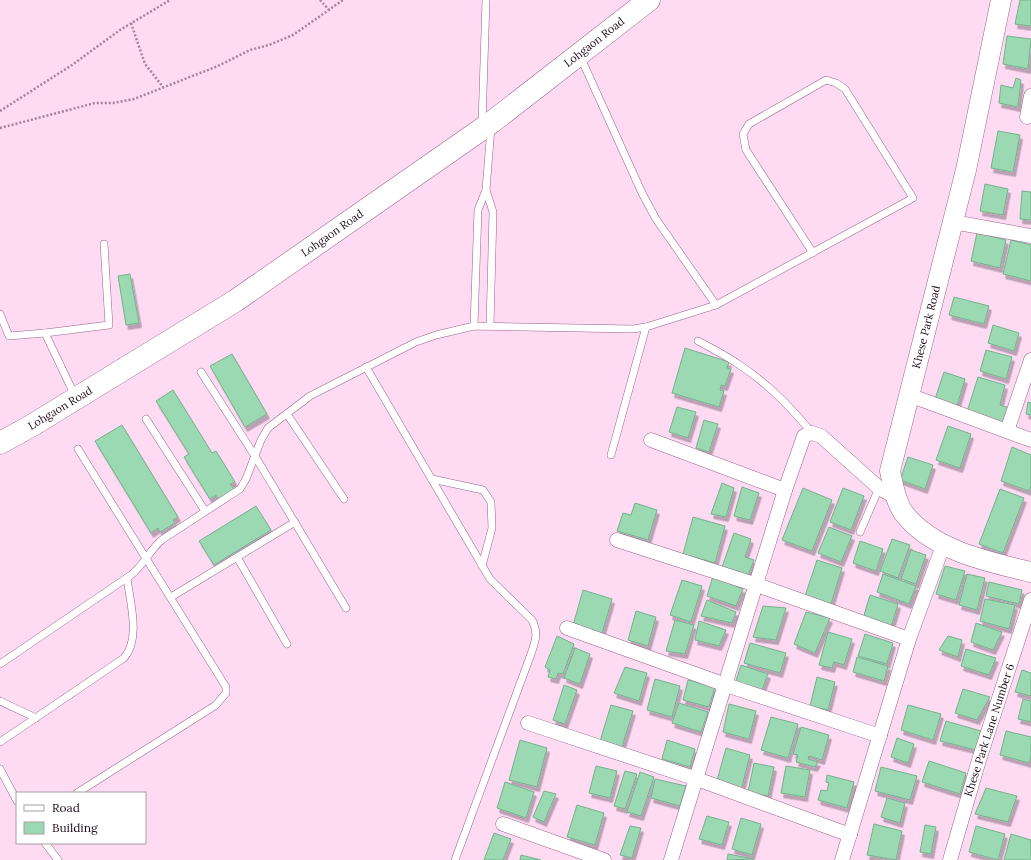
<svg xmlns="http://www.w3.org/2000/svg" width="1031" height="860" font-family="Lora,serif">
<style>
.building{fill:#9bd9b3;stroke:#73b18c;filter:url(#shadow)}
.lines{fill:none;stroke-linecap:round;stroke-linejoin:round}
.lane-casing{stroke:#976489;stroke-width:8}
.street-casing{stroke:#976489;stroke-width:15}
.secondary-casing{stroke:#976489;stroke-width:21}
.primary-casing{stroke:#976489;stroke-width:23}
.path{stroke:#a2859a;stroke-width:2.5;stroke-dasharray:2 2;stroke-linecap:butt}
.lane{stroke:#fff;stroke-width:7}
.street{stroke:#fff;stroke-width:14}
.secondary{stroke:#fff;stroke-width:20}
.primary{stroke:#fff;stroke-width:22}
.labels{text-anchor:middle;stroke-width:3.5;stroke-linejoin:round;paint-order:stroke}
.street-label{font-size:11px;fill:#1f0c1a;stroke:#fff}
</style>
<defs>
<filter id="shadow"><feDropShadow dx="2.5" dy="4.5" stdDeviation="0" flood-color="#0004"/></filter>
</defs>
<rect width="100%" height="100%" fill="#fedaf3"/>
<!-- building -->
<g class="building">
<polygon points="1020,0 1031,0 1031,26 1015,24"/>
<polygon points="1007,36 1031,39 1028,69 1003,64"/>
<polygon points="1016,78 1021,80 1018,107 999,103 1001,85 1013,88"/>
<polygon points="998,131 1020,135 1013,172 991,168"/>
<polygon points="985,184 1008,189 1003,215 980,211"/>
<polygon points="1022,191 1031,192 1031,220 1020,219"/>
<polygon points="977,233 1006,240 1000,268 971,261"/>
<polygon points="1011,240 1031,245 1031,281 1003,274"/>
<polygon points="130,274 139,323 126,325 118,276"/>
<polygon points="954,297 989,306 984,324 949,315"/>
<polygon points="993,325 1019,333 1014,351 988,343"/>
<polygon points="685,348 729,362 727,368 731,369 725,386 721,385 720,390 724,391 719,407 672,393"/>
<polygon points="986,350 1012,357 1006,379 980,371"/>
<polygon points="232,354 267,414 245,427 210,366"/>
<polygon points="944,372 965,379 957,406 935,399"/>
<polygon points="978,377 1005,385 1000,405 1009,408 1003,426 966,415"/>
<polygon points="173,390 212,453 216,451 235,482 230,484 234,489 218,499 216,495 210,499 184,457 189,454 156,401"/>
<polygon points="1028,402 1031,403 1031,415 1026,414"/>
<polygon points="677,407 696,412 688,438 669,432"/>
<polygon points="704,420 718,424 709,452 696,448"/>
<polygon points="122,425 178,517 173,520 175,523 160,532 158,528 151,533 95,441"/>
<polygon points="948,426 971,434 960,468 936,460"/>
<polygon points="1012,447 1031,455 1031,486 1029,491 1001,481"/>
<polygon points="908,457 933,465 925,489 900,480"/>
<polygon points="722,483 734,488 726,517 711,514"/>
<polygon points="742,487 759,493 750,520 734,516"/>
<polygon points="803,488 832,500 812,551 782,540"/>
<polygon points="843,488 864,496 851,530 830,522"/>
<polygon points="1000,489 1024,498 1003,553 979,544"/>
<polygon points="635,503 657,510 648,540 617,531 623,513 631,515"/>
<polygon points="256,506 271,530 214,565 199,541"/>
<polygon points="693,517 725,526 715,563 683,554"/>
<polygon points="829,527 852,536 841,562 818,553"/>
<polygon points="734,533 751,539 745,557 754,560 747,578 721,570"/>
<polygon points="892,539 910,545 898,578 880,571"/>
<polygon points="860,541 883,549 876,571 853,563"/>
<polygon points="911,550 926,555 916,584 901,579"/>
<polygon points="817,560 842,568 831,604 805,596"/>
<polygon points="945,566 965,571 956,600 936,594"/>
<polygon points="883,574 916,586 909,604 877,592"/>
<polygon points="967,574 985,578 977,610 959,605"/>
<polygon points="713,576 743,589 736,606 707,596"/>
<polygon points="682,580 702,586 691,622 670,615"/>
<polygon points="989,582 1022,590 1019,604 986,596"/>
<polygon points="583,590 612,599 601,637 572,629"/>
<polygon points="870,595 898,604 890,631 862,622"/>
<polygon points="985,599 1015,605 1009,629 980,621"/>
<polygon points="707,600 736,612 732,623 701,616"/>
<polygon points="763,606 786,608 776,640 753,637"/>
<polygon points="636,611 656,617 648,646 628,640"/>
<polygon points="806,612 830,618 815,653 794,644"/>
<polygon points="675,620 694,625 685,654 666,651"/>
<polygon points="699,621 726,630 719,646 695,640"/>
<polygon points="976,623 1002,632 993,650 971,642"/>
<polygon points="828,632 852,639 844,665 834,662 832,668 819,665"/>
<polygon points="865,634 893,643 887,664 858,656"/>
<polygon points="557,636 574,644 563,674 558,673 556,679 548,677 550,670 545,667"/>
<polygon points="948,636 962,640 958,657 939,650"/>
<polygon points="750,643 786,653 780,673 744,663"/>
<polygon points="575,648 590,654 580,684 564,678"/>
<polygon points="966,649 996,658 989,675 961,666"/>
<polygon points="857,657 888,666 884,681 853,672"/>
<polygon points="741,665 768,674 761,693 735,684"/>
<polygon points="625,667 647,673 639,701 614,693"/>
<polygon points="1022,670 1031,673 1031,696 1015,692"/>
<polygon points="817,677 835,682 828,710 810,706"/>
<polygon points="655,679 680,686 672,717 647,710"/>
<polygon points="688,680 715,687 709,707 683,700"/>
<polygon points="564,685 577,690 565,724 553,720"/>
<polygon points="963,689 990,697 977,720 955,713"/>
<polygon points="1023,699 1031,701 1031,722 1018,719"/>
<polygon points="679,703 708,712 701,732 672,723"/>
<polygon points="729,704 756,711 749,739 723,732"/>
<polygon points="611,705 633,711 622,747 600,741"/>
<polygon points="908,705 941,714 933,740 901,730"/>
<polygon points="771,717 798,724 788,758 761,750"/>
<polygon points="946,721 981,731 976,750 940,741"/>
<polygon points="801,727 829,735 822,760 809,756 808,759 818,762 815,767 796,762 798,755 793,754"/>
<polygon points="1006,731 1031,737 1031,755 1029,763 1000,755"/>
<polygon points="897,738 914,744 908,763 891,757"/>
<polygon points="520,740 547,748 537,787 509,780"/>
<polygon points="667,740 695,749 690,767 662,759"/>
<polygon points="726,748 750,755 741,791 716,784"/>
<polygon points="929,761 966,773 960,794 922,782"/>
<polygon points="754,763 774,767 768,796 748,792"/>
<polygon points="596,766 617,771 610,798 589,793"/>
<polygon points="786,766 810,770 805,797 781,793"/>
<polygon points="881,767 917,776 910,800 875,791"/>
<polygon points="625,771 637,774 625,809 614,806"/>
<polygon points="640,772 654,777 641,816 627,812"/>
<polygon points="827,775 854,782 847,808 818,800 821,790 827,791 829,783 826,782"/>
<polygon points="655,779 686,786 680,806 651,798"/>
<polygon points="505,782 534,792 526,818 497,808"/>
<polygon points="986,788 1017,796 1008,822 975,814"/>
<polygon points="544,791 556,794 544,822 533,817"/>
<polygon points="887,798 905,803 900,823 881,817"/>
<polygon points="577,805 604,813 595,845 567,837"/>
<polygon points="707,816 729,822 722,845 699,839"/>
<polygon points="741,818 761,824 752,855 732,849"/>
<polygon points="874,824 902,831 896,860 867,855"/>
<polygon points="925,825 936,827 931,854 920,852"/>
<polygon points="630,826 641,828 632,858 620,855"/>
<polygon points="976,826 1005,834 998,860 969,852"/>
<polygon points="494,833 511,839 503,860 484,860"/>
<polygon points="1011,834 1031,840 1031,860 1004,860"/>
<polygon points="728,854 754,859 727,860"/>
<polygon points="521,855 541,860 520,860"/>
</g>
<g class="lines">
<defs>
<g id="lane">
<polyline points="580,56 642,193 656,219 716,305"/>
<polyline points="482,124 486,0"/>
<polyline points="486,190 493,212 490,326"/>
<polyline points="0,314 9,336 45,333"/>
<polyline points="474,326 478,210 486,190 491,128"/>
<path d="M698,341C711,348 725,355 738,364C766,382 791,407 812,433"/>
<path d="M366,367L490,579L532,620C539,633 535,642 531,654L455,860"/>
<polyline points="201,372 255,456 346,608"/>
<polyline points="75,396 45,333 109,325 104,244"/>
<polyline points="287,414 344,499"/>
<polyline points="146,419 205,511"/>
<polyline points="611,455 646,327"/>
<polyline points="432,479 483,490 491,502 492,528 482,566"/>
<polyline points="860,532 879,488"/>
<polyline points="237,557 287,644"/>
<polyline points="171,597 295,522"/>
<path d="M0,664L131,575C144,565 150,549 163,539L240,489L246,479L261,440L268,428L310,396L416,342L436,335L474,326L633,329L646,327L716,305L913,198L845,89L836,83L826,80L749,124L743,134L746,150L813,253"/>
<polyline points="0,701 36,718"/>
<path d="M0,742L124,658C141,639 130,602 127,578"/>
<polyline points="0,769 17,801"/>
<polyline points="77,793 216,705 226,693 226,687 78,449"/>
<polyline points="45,843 58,860"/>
</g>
<g id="street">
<polyline points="1027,117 1031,96"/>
<polyline points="953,222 1031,236"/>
<polyline points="909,395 1031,440"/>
<polyline points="1007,431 1031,360"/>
<polyline points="651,440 785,490"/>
<polyline points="617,540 757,585 909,639"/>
<polyline points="567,628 726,685 880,736"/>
<polyline points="528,723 697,779 850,835"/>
<polyline points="503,824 604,860"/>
<polyline points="671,860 785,490 804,436 812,433 821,436 879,488 895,497"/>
<polyline points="842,860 909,639 944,543"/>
<polyline points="950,860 979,760 1031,600"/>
</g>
<path id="secondary" d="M1001,0L966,170L890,471C893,485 895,500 903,512C931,550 988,562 1031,572"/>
<polyline id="primary" points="0,443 31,426 235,301 492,122 649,0"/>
</defs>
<!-- lane casing -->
<use href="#lane" class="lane-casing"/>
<!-- street casing -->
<use href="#street" class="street-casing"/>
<!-- secondary casing -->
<use href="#secondary" class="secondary-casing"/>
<!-- primary casing -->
<use href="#primary" class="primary-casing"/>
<!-- path -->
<g class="path">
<polyline points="320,0 329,10"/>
<polyline points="131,23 145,64 163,87"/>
<polyline points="0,111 72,65 120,30 170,0"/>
<polyline points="0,128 95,103 113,103 134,99 218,66 250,50 269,45 293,35 343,0"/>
</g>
<!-- lane -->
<use href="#lane" class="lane"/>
<!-- street -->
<use href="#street" class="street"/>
<!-- secondary -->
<use href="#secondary" class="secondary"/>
<!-- primary -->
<use href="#primary" class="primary"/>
</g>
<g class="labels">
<!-- street labels -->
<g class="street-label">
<text transform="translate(594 42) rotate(-38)" y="4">Lohgaon Road</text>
<text transform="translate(332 233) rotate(-35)" y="4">Lohgaon Road</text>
<text transform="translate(926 327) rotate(-76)" y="4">Khese Park Road</text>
<text transform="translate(60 408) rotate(-31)" y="4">Lohgaon Road</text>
<text transform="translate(989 730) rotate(-72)" y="4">Khese Park Lane Number 6</text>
</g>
</g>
<!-- legend -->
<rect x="16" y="792" width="130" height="52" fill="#ffffff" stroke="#a59ea3"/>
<rect x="24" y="805" width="20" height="6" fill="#ffffff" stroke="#a59ea3"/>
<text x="52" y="812" font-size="12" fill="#1f0c1a">Road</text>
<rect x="24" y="822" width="20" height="12" fill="#9bd9b3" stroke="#a59ea3"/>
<text x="52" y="832" font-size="12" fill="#1f0c1a">Building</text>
</svg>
